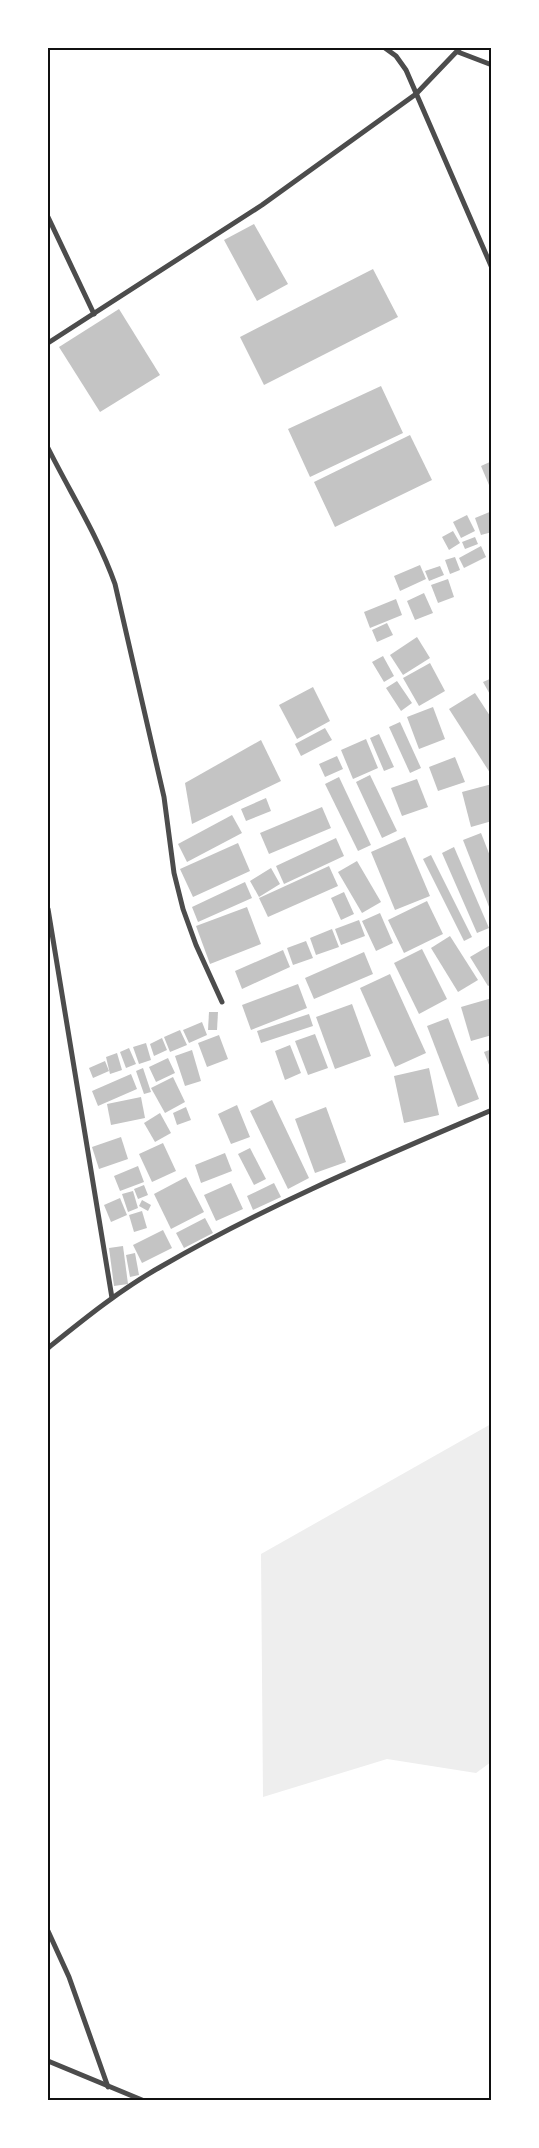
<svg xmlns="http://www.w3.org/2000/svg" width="539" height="2148" font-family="'Roboto Condensed',sans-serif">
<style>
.green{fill:#eee}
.building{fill:#c4c4c4}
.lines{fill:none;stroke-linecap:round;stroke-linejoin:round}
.minor{stroke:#4c4c4c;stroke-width:5}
.neatline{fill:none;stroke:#111;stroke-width:2}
</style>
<rect width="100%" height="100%" fill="#fff"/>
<!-- green -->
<polygon class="green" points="491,1424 491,1762 476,1773 387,1759 263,1797 261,1554"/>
<!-- building -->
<g class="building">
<polygon points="254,224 288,284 257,301 224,240"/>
<polygon points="373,269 398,317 264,385 240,337"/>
<polygon points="119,309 160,375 100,412 59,347"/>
<polygon points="381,386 403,433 310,477 288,429"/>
<polygon points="410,435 432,480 335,527 314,482"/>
<polygon points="492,461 492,484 489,485 481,466"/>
<polygon points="492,511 492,532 481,535 475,518"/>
<polygon points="467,515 475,531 461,538 453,522"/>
<polygon points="453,531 460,543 449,550 442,537"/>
<polygon points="475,537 478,544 465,549 462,542"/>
<polygon points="481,546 486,557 464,568 459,558"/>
<polygon points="455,557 460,570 450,574 445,560"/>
<polygon points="420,565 426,579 400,591 394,576"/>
<polygon points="440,566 444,575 429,581 425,571"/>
<polygon points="448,579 454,597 438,603 431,585"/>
<polygon points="424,593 433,613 415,620 407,601"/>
<polygon points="396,599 402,615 370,628 364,612"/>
<polygon points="387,623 393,635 377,642 372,630"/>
<polygon points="417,637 430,658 403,675 390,655"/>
<polygon points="383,656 394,676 384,682 372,662"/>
<polygon points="430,663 445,691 419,706 403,678"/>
<polygon points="492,678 492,698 483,682"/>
<polygon points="397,681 412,703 401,711 386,688"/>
<polygon points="313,687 330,721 297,739 279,705"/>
<polygon points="475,693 492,719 492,776 449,709"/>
<polygon points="433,707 445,739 419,749 407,717"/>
<polygon points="400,722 421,768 410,773 389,727"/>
<polygon points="325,728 332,740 301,756 295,744"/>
<polygon points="379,734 394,767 384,771 370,738"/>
<polygon points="366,739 378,768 353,779 341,750"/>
<polygon points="261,740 281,781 192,824 185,783"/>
<polygon points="337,756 343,769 325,777 319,764"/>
<polygon points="455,757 465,782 438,791 429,767"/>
<polygon points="370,775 397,831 382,838 356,782"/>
<polygon points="339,777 371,845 358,851 325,784"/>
<polygon points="417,779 428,807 402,816 391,788"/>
<polygon points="492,784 492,821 471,827 462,792"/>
<polygon points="266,798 271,811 246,821 241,809"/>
<polygon points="322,807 331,828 269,854 260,833"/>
<polygon points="232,815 242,833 187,862 178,844"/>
<polygon points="481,833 492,861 491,912 463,840"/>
<polygon points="405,837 430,896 395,910 371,852"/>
<polygon points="336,838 344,856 284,884 276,866"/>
<polygon points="238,843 250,871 193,897 180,869"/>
<polygon points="454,847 489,928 477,933 442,853"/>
<polygon points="431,855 472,937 464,941 423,859"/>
<polygon points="357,861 381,902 362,913 338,872"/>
<polygon points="329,866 338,886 268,917 259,898"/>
<polygon points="271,868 280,884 259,897 250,881"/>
<polygon points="245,882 252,898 198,922 192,907"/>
<polygon points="344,892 354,914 341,920 331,898"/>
<polygon points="427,901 443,934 404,953 388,920"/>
<polygon points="247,907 261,944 210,964 196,926"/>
<polygon points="380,913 393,943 376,951 362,921"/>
<polygon points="359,920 365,936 341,945 335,929"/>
<polygon points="332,929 339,947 316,955 310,938"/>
<polygon points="450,936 478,980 458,992 431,948"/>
<polygon points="306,941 313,958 293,965 287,948"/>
<polygon points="492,944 492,984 488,986 470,957"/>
<polygon points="422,949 447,999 419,1014 394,963"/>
<polygon points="283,950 290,967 242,989 235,971"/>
<polygon points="364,952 373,974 314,999 305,978"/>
<polygon points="390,974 426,1053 395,1067 360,988"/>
<polygon points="298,984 307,1008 251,1030 242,1005"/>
<polygon points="492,998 492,1035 471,1041 461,1007"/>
<polygon points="352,1004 371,1056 335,1069 316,1017"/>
<polygon points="209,1012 218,1012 217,1030 208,1030"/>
<polygon points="309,1014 313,1026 261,1043 257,1031"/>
<polygon points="448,1018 479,1099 458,1107 427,1026"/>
<polygon points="202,1022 207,1035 189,1043 183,1030"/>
<polygon points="180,1030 187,1045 170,1052 164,1037"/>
<polygon points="315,1034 328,1068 308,1075 295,1041"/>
<polygon points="219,1035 228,1059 207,1067 198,1043"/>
<polygon points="162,1038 167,1050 154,1056 150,1044"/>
<polygon points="146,1043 151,1060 139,1064 133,1047"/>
<polygon points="290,1045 301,1073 285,1080 275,1051"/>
<polygon points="129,1048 136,1064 126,1068 120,1052"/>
<polygon points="492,1049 492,1070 491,1070 484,1052"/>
<polygon points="192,1050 201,1081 185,1086 175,1056"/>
<polygon points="117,1053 122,1070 110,1074 106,1057"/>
<polygon points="168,1058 175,1073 156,1082 149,1067"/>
<polygon points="105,1061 109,1071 93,1078 89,1068"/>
<polygon points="143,1068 151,1092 144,1094 136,1071"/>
<polygon points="429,1068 439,1115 404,1123 394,1076"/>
<polygon points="131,1074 137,1089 98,1106 92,1091"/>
<polygon points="173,1077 185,1102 165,1113 151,1088"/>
<polygon points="141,1097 145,1118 111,1125 107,1104"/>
<polygon points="272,1100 309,1178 288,1189 250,1111"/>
<polygon points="237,1105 250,1137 231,1144 218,1114"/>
<polygon points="186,1107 191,1120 177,1125 173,1113"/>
<polygon points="326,1107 346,1162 315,1173 295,1119"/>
<polygon points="160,1113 171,1133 155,1142 144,1123"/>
<polygon points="121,1137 128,1159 99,1169 92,1147"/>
<polygon points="163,1143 176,1171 152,1182 139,1154"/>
<polygon points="250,1148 266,1179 254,1185 238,1154"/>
<polygon points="225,1153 232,1171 201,1183 195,1165"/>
<polygon points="138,1166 144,1182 120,1191 114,1176"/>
<polygon points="186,1177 204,1212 171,1229 154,1194"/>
<polygon points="231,1183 243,1209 216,1221 204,1195"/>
<polygon points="274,1183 281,1197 253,1210 247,1196"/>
<polygon points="144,1185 148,1195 138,1199 134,1189"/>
<polygon points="133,1191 138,1208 128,1212 122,1194"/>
<polygon points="120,1198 127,1215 111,1222 104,1205"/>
<polygon points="142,1200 151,1205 148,1211 139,1206"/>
<polygon points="142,1211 147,1228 134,1232 129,1215"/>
<polygon points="205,1218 213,1233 184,1248 176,1233"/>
<polygon points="163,1230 172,1248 142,1263 133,1245"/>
<polygon points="123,1246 128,1284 114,1286 109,1248"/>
<polygon points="135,1253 139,1275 130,1277 126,1255"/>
</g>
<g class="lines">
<!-- minor -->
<g class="minor">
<polyline points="385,48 396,56 406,70 492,268"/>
<polyline points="458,52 492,65"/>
<polyline points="48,217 94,314"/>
<polyline points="48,343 262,205 416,94 460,48"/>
<path d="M48,448C71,494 98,536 115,584L164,797L174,873L183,909L196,945L222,1002"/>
<polyline points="48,909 112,1298"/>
<path d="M48,1348C84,1319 121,1289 162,1266C267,1205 380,1158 492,1110"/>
<polyline points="48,1931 69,1977 108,2087"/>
<polyline points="48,2061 142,2100"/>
</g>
</g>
<!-- border -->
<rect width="539" height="2148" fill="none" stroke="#ffffff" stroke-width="98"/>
<rect x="49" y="49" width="441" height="2050" class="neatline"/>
</svg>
